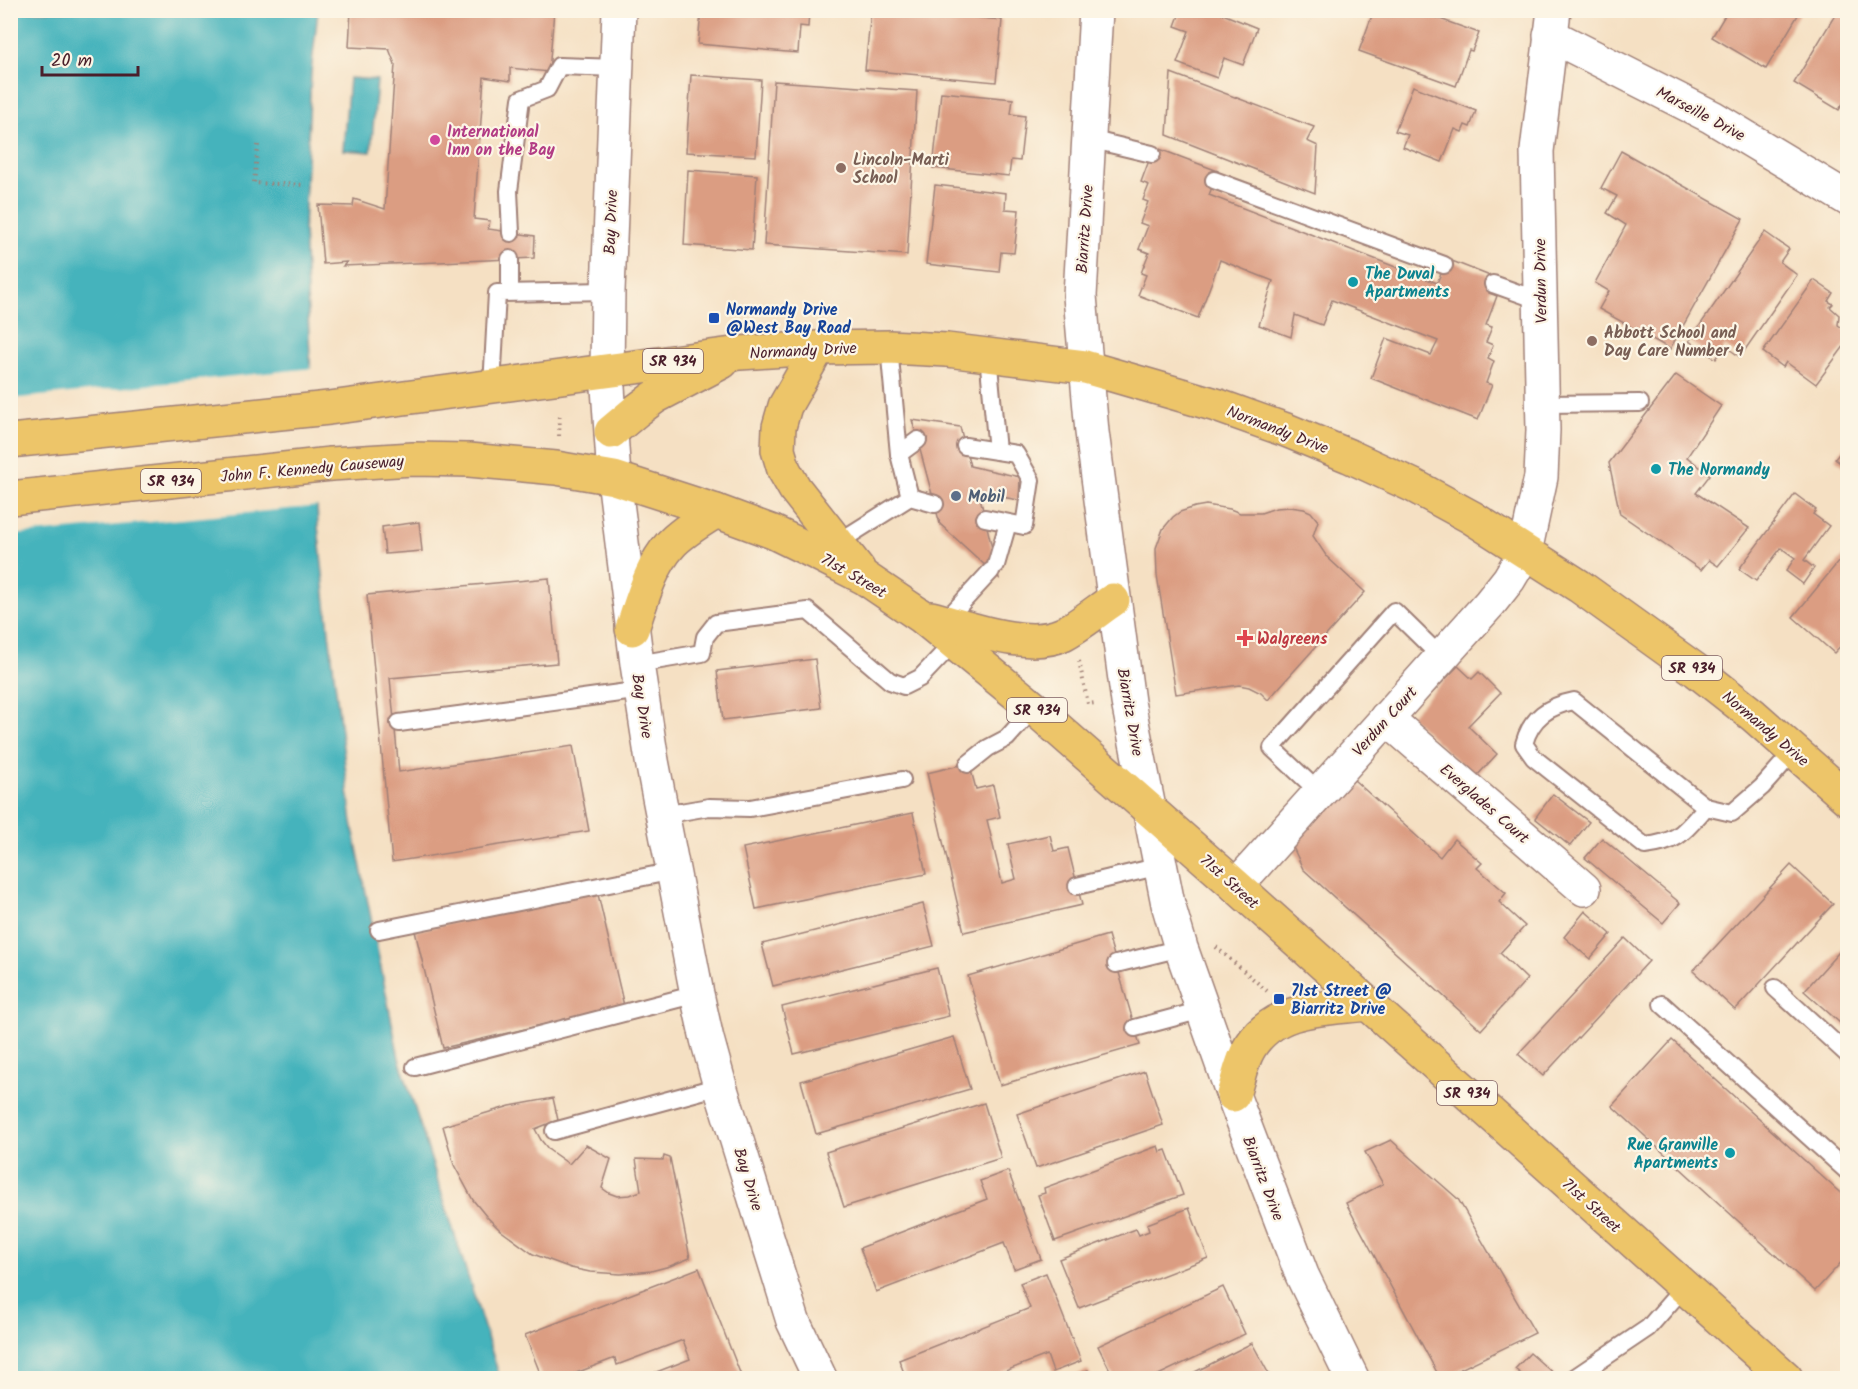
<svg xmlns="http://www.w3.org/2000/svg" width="1858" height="1389" font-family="Kalam,sans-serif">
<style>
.water{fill:#44b3bc;stroke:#476974;stroke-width:1.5}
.pier{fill:#f5e0c3}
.building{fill:#db9d82}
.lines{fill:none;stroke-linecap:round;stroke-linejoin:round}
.service-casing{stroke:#a08077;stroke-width:20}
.minor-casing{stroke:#a08077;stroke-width:36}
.primary-casing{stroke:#a08077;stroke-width:36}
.path{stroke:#a08077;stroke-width:4;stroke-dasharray:1.5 4.5;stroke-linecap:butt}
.service{stroke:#fff;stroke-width:16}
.minor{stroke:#fff;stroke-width:33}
.primary{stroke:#edc569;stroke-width:33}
.hotel-dot{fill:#d1479c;stroke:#fcf5e5;stroke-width:2}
.education-dot{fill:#8d6e63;stroke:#fcf5e5;stroke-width:2}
.culture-dot{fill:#0f9aa8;stroke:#fcf5e5;stroke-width:2}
.transit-dot{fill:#1a4fb4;stroke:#fcf5e5;stroke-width:2}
.service-dot{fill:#5c6f8a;stroke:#fcf5e5;stroke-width:2}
.health-dot{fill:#e0444e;stroke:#fcf5e5;stroke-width:2}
.labels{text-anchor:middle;stroke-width:4.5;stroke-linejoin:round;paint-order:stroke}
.shield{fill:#fcf5e5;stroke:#7f5f63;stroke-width:1.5}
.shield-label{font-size:15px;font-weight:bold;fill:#4a1f2b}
.street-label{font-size:16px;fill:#4a1f2b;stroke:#fcf5e5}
.hotel-label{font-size:16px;font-weight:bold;fill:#b23c85;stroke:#fcf5e5;text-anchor:start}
.education-label{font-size:16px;font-weight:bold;fill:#785e54;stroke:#fcf5e5;text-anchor:start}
.culture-label{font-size:16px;font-weight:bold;fill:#0d838f;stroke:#fcf5e5;text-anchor:start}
.transit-label{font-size:16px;font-weight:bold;fill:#164399;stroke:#fcf5e5;text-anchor:start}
.service-label{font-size:16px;font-weight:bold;fill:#4e5e75;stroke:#fcf5e5;text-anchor:start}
.health-label{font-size:16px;font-weight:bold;fill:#be3a42;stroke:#fcf5e5;text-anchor:start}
</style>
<rect width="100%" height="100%" fill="#fcf5e5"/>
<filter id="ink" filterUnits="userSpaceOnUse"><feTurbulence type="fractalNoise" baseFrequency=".0167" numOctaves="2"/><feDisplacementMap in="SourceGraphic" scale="12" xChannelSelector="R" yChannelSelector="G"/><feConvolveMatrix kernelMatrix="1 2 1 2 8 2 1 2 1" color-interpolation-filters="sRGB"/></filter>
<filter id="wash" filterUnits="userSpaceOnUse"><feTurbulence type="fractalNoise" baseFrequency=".008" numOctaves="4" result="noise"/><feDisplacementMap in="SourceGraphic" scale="24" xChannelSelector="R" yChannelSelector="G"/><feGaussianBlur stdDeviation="1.35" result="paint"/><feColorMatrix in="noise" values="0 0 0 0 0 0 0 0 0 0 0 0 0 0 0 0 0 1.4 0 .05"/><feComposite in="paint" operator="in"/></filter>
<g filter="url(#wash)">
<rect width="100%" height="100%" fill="#f5e0c3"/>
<!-- water -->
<g class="water">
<polygon points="10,11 318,11 311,73 304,229 318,526 329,632 352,823 399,1058 500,1378 11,1378"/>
<polygon points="349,78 377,80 371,152 343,150"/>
</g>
<!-- pier -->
<polygon class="pier" points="314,368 320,506 11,535 11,399"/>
<g id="blocks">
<!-- building -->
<g class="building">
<polygon points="351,10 554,10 549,72 510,68 510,81 484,77 474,219 490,221 488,229 535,236 534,258 343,266 347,262 323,264 318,205 353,206 354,199 385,209 395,64 389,49 349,47"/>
<polygon points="717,10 809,10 808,27 800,26 798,53 698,44 701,12 717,14"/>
<polygon points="871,10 900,10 1002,20 996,82 865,70"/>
<polygon points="1181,10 1213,10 1257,28 1243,65 1224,58 1217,78 1177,63 1189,31 1175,26"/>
<polygon points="1374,10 1415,10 1479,33 1472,51 1469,50 1456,86 1359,51"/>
<polygon points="1728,10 1801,10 1766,69 1712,37"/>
<polygon points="1838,10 1848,10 1848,95 1839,110 1794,83"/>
<polygon points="1171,73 1314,127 1307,141 1318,146 1315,193 1167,135"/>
<polygon points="691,75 761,80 756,156 686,152"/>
<polygon points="774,81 917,91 907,255 764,245"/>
<polygon points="1413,86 1476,111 1470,127 1465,125 1462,132 1455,129 1442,162 1403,147 1408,135 1395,131"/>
<polygon points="941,92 1013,99 1011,114 1025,116 1020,161 1011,160 1009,176 933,168"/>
<polygon points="1154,147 1218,171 1209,195 1437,283 1447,259 1495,278 1489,293 1497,296 1486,325 1492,327 1486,342 1493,345 1488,358 1494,361 1486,383 1492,385 1478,420 1371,378 1386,338 1431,355 1438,341 1332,300 1322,325 1295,315 1291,337 1259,325 1273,281 1220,260 1198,318 1138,295 1146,275 1141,273 1149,253 1139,249 1148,226 1140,223 1148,202 1143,200 1149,185 1141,182"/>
<polygon points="1621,151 1743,219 1670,349 1599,309 1609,291 1595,283 1626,225 1607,213 1617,196 1601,188"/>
<polygon points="688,170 757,175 752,250 684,245"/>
<polygon points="935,185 1006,193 1005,209 1019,210 1014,253 1001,252 999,272 926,264"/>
<polygon points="1765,232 1789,249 1780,262 1797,275 1740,357 1725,346 1716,359 1689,341"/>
<polygon points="1814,280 1833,293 1828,301 1833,304 1830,307 1839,315 1838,325 1848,332 1848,341 1816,384 1786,362 1783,367 1763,352"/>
<polygon points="1676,375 1721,406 1687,457 1710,475 1696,493 1749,528 1718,566 1709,560 1701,570 1620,514 1609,463"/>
<polygon points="912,420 960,427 970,466 1020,477 1019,500 979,493 999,578 940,524"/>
<polygon points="1848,442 1848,469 1835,459"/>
<polygon points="1795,494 1816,510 1813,514 1829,526 1804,560 1814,568 1803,584 1786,571 1795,558 1781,548 1756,581 1739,569"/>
<polygon points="1206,505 1230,509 1240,513 1261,513 1276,508 1290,507 1304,509 1311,512 1318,521 1313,536 1327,557 1365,592 1268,700 1261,693 1249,687 1239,685 1176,694 1157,575 1156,548 1163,529 1173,517 1180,512 1195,507"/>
<polygon points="419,522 422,551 385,554 382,527"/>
<polygon points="1848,550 1848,638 1834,653 1793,617"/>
<polygon points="549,578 557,663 390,678 399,772 573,746 589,831 392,862 367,595"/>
<polygon points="815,659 821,708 723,720 717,671"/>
<polygon points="1458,666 1472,679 1479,672 1500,693 1468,726 1497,754 1475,778 1410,716"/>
<polygon points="969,763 976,789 993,785 1000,817 987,820 1002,883 1016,879 1008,844 1050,835 1054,851 1068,848 1082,905 964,932 927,773"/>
<polygon points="1354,780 1440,857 1454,839 1482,863 1477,868 1506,893 1499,902 1525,926 1500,953 1527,979 1481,1030 1303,869 1292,845"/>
<polygon points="1553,794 1589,822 1570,846 1535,818"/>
<polygon points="913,813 926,874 756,909 743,848"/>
<polygon points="1602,838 1680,903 1663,923 1585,858"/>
<polygon points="1791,865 1833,904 1735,1010 1693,971"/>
<polygon points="597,890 624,1006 443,1048 415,931"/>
<polygon points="923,904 934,946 773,986 762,944"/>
<polygon points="1585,911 1611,934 1590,959 1564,937"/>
<polygon points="1108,935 1140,1045 1000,1085 968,976"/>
<polygon points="1625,938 1649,961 1543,1076 1518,1054"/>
<polygon points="1848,942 1848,1030 1804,991"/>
<polygon points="937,968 949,1016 794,1054 782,1007"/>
<polygon points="954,1037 970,1089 816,1134 801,1081"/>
<polygon points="1672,1040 1848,1200 1848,1255 1815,1291 1612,1106"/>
<polygon points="1145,1071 1163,1125 1036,1168 1017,1114"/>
<polygon points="553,1098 558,1120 535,1129 541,1140 549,1150 569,1164 586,1145 611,1159 602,1188 609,1193 617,1196 630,1195 641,1191 636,1159 663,1160 664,1156 670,1158 690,1258 670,1266 651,1271 621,1274 590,1272 571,1268 533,1254 500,1230 486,1216 473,1200 454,1165 443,1126 510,1106"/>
<polygon points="984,1103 1001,1158 844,1207 826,1152"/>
<polygon points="1391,1140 1458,1199 1535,1333 1442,1378 1440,1378 1346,1203 1383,1184 1365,1152"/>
<polygon points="1158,1146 1160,1152 1166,1150 1183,1195 1055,1241 1038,1195 1045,1193 1044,1188"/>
<polygon points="1008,1171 1041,1259 1014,1269 1004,1243 876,1292 860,1248 987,1199 980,1181"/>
<polygon points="1189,1208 1208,1258 1079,1308 1059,1259 1136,1229 1139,1235 1149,1231 1147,1224"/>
<polygon points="699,1268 742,1378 641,1378 690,1359 683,1340 617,1365 615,1358 563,1378 542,1378 525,1335"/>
<polygon points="1046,1273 1081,1361 1053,1372 1047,1355 987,1378 906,1378 899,1360 1030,1308 1020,1283"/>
<polygon points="1223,1287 1245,1334 1152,1378 1114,1378 1098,1346"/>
<polygon points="1252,1343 1271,1378 1183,1378"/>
<polygon points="1530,1353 1555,1375 1552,1378 1526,1378 1515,1369"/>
<polygon points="1088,1370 1092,1378 1068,1378"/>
</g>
</g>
</g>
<g filter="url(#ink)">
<use href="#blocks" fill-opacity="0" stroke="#a08077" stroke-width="1.5"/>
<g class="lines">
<defs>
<g id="service">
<polyline points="1089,139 1152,154"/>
<polyline points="1214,180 1444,265"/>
<polyline points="511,233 509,191 521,99 547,89 559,66 617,68"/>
<polyline points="1493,284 1541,301"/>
<polyline points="510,292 510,259"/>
<polyline points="889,347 899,454"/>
<polyline points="988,355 997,451"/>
<polyline points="492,387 497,293 608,291"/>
<polyline points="1543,404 1640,403"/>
<polyline points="965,446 1016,454 1031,480 1024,526 985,518"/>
<polyline points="910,497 899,454 918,440"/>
<polyline points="837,543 910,497 935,504"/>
<polyline points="996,565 1008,523"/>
<polyline points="945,621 991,571"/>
<polyline points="637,664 702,653 705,637 716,623 808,611 890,681 904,686 920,678 954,642"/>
<polyline points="399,723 642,690"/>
<polyline points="968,764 988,748 1007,738 1034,708"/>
<polyline points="1320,793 1272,748 1394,611 1441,657"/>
<path d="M1706,807C1684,832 1679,842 1645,846L1534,758L1524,744C1531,717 1549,706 1574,701L1706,807L1732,813L1762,787L1794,751"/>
<polyline points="663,815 709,807 750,808 902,780"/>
<polyline points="1077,886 1160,866"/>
<polyline points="379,930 674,871"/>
<polyline points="1116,964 1181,948"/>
<polyline points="1775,988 1848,1055"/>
<polyline points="1662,1004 1848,1172"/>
<polyline points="1135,1028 1202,1010"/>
<polyline points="415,1067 697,994"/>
<polyline points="554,1131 720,1086"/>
<polyline points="1574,1378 1648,1328 1684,1287"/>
</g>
<g id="minor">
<polyline points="619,10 608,291 607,372 614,478 637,664 652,761 697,994 707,1039 720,1086 793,1321 820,1378"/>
<polyline points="1096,10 1080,296 1092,432 1128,702 1168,904 1181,948 1233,1095 1302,1275 1352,1378"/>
<polyline points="1550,35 1712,117 1848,199"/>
<polyline points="1386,718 1584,889"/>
<polyline points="1236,886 1490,603 1509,579 1525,552 1541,477 1543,430 1537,151 1554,10"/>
</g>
<g id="primary">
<polyline points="818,348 785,406 779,427 778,450 784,470 795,489 858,569"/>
<polyline points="611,432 636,411 655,397 722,362"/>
<polyline points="10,441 329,408 740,353 818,348 889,347 947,350 1085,367 1216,405 1286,430 1349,456 1414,486 1471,517 1579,586 1697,671 1753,715 1848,799"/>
<polyline points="10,498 331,464 413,459 469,460 556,468 614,478 716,511 773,532 818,554 865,578 921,616 1034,708 1236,886 1786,1378"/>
<path d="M931,618C967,627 1028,651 1063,634C1080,625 1097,611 1113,600"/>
<path d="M632,629C642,600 650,567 671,544C683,531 701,521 716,511"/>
<path d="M1233,1095C1238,1080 1241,1061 1250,1047C1276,1006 1325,1009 1367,1004"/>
</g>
</defs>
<!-- service casing -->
<use href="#service" class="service-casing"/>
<!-- minor casing -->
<use href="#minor" class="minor-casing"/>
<!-- primary casing -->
<use href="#primary" class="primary-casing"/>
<!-- path -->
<g class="path">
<polyline points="258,145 254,183 305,185"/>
<polyline points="559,436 560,416"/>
<polyline points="1079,661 1088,704 1095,703"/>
<polyline points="1216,947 1267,991"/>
</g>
<!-- service -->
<use href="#service" class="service"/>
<!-- minor -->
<use href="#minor" class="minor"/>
<!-- primary -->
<use href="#primary" class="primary"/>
</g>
</g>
<!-- markers -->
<circle class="hotel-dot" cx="435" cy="140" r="6"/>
<g class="education-dot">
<circle cx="841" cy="168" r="6"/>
<circle cx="1592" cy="341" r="6"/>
</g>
<g class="culture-dot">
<circle cx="1353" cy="282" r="6"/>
<circle cx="1656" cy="469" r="6"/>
<circle cx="1730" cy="1153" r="6"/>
</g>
<g class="transit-dot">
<rect x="708" y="312" width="12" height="12" rx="3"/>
<rect x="1273" y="993" width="12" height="12" rx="3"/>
</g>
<circle class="service-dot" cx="956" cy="496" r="6"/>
<path class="health-dot" d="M1242 629h6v6h6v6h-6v6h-6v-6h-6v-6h6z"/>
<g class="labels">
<!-- shield labels -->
<g class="shield">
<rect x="643" y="349" width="60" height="24" rx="4.5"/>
<rect x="141" y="469" width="60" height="24" rx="4.5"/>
<rect x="1662" y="656" width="60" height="24" rx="4.5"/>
<rect x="1007" y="698" width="60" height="24" rx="4.5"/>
<rect x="1437" y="1081" width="60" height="24" rx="4.5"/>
</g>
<g class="shield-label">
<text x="673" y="366">SR 934</text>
<text x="171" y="486">SR 934</text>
<text x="1692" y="673">SR 934</text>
<text x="1037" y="715">SR 934</text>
<text x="1467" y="1098">SR 934</text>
</g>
<!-- street labels -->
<g class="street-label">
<text transform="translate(1701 113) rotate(28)" y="6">Marseille Drive</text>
<text transform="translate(610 222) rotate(-88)" y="6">Bay Drive</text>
<text transform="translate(1084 229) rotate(-86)" y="6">Biarritz Drive</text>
<text transform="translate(1540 281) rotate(-91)" y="6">Verdun Drive</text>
<text transform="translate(803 350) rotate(-3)" y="6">Normandy Drive</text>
<text transform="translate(1278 429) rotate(21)" y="6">Normandy Drive</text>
<text transform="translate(312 468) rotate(-5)" y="6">John F. Kennedy Causeway</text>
<text transform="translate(854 575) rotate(30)" y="6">71st Street</text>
<text transform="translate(643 706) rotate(81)" y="6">Bay Drive</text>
<text transform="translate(1131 712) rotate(80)" y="6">Biarritz Drive</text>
<text transform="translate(1384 721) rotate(-48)" y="6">Verdun Court</text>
<text transform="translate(1766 728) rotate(40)" y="6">Normandy Drive</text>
<text transform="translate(1485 803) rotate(41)" y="6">Everglades Court</text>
<text transform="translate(1230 881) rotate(42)" y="6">71st Street</text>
<text transform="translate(1264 1178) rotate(69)" y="6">Biarritz Drive</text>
<text transform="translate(749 1179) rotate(73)" y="6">Bay Drive</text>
<text transform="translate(1592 1205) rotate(42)" y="6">71st Street</text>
</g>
<!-- hotel labels -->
<g class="hotel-label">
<text x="447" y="137">International<tspan x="447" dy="18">Inn on the Bay</tspan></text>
</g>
<!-- education labels -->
<g class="education-label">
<text x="853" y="165">Lincoln-Marti<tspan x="853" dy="18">School</tspan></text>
<text x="1604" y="338">Abbott School and<tspan x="1604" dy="18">Day Care Number 4</tspan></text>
</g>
<!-- culture labels -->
<g class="culture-label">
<text x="1365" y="279">The Duval<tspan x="1365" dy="18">Apartments</tspan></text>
<text x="1668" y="475">The Normandy</text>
<text x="1718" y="1150" text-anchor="end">Rue Granville<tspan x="1718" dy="18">Apartments</tspan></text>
</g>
<!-- transit labels -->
<g class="transit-label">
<text x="726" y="315">Normandy Drive<tspan x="726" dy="18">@West Bay Road</tspan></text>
<text x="1291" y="996">71st Street @<tspan x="1291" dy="18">Biarritz Drive</tspan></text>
</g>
<!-- service labels -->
<g class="service-label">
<text x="968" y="502">Mobil</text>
</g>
<!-- health labels -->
<g class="health-label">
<text x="1257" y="644">Walgreens</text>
</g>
</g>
<!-- margin -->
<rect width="1858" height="1389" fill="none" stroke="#fcf5e5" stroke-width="36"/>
<!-- scale -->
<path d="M42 66v9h96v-9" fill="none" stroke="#4a1f2b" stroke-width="3"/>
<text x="51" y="66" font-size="18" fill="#4a1f2b" stroke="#fcf5e5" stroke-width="4.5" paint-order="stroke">20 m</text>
</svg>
